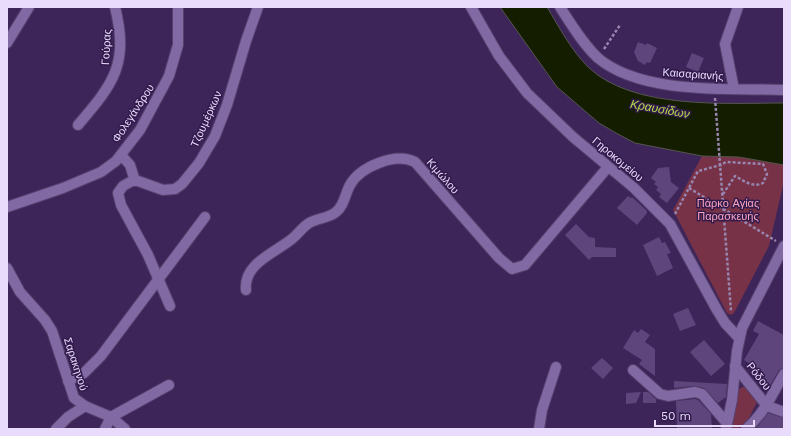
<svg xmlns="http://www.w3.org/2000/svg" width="791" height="436" font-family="'Work Sans',sans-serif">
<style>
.green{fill:#773247}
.water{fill:#151d00;stroke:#54564c}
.building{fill:#5e467d}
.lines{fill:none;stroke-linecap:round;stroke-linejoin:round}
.street-casing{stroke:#57406e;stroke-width:12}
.secondary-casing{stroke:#57406e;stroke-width:12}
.path{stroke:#9886b0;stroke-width:2.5;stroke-dasharray:3 2;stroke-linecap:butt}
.street{stroke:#8169a3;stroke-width:10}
.secondary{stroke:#8169a3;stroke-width:10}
.labels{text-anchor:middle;stroke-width:3;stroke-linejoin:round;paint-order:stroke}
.street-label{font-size:11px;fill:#e8dbfc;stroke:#321a4d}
.park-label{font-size:11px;fill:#fda6bd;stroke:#321a4d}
.water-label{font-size:12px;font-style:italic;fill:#b4db47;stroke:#321a4d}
</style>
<rect width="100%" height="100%" fill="#3d2559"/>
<!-- green -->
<g class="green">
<polygon points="702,156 739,157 784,165 784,181 769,246 734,313 731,315 727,313 673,210"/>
<polygon points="745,386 758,400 749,418 738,429 730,429 729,425 739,389"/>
</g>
<!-- water -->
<path class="water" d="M500,7H547C559,27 571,50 588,67C633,110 726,103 784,103V165L739,157L702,156L635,143L616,133L599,123L557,87Z"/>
<!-- building -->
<g class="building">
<polygon points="638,42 646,45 647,43 657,48 650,63 647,62 645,65 638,61 634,52"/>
<polygon points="692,53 704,58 698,72 686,67"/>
<polygon points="669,167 671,182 679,188 667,203 659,197 661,194 656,190 658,187 654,184 656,182 651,178 658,168"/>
<polygon points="628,196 631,198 632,197 647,211 647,213 637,225 617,208"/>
<polygon points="576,224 589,237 595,238 595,247 616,248 616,257 592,257 589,260 565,235"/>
<polygon points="659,237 662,243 665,242 671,253 667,254 673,268 657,276 643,245"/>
<polygon points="688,308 696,325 680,331 673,314"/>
<polygon points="758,321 784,335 784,368 779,370 769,387 763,383 766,379 762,377 763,372 744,360 759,334 753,331"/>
<polygon points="641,329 650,335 645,342 655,349 655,376 639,364 642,360 623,348 634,330 638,333"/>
<polygon points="704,340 725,364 711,376 690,352"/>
<polygon points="602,358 613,368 603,379 591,368"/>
<polygon points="674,381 727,384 726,397 718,403 704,388 694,386 674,388"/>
<polygon points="641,392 636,403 626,404 626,393"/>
<polygon points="643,392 648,392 656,399 656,403 643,403"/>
<polygon points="695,399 698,400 711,414 712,429 677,429 676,401"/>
<polygon points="768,413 784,418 784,429 756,429"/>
</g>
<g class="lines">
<defs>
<g id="street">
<polyline points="471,7 499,56 527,93 573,137 634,188 670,224 717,310 725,323 739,338"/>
<path d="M560,7C571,24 583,44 598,58C642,95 729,88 784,90"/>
<polyline points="7,43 29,7"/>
<polyline points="734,89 725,44 738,7"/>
<path d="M78,125C114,83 129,64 115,7"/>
<polyline points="121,155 130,165 135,181"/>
<polyline points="7,207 63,188 101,172 116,161 140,130 169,76 178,45 178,7"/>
<polyline points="7,268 20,292 45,320 52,331 74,398 85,406 111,417 125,429"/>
<path d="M246,290C243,263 277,252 293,238C299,233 303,226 311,222C319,218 329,218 336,212C344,206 345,194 350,185C360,167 395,152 415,162L499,258L512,269L525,265L608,167"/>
<polyline points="170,306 148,255 121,205 118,193 123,186 132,181 138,181 163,190 175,189 182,184 199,163 215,136 227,105 246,41 258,7"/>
<polyline points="735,366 767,406 784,412"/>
<polyline points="633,370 660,394 668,396 695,392 702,394 726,422"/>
<polyline points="68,381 84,373 101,356 205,217"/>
<polyline points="56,429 68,417 85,406"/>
<polyline points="105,429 111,417 169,385"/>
<polyline points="539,429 542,410 556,367"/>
<path d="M746,429C764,414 772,394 784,374"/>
</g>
<polyline id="secondary" points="726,429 732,400 737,351 742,328 784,246"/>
</defs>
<!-- street casing -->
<use href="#street" class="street-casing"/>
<!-- secondary casing -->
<use href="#secondary" class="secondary-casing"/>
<!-- path -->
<g class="path">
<polyline points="604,49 620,25"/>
<polyline points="715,98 731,311"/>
<polyline points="689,188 776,241"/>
<path d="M675,214L698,171L721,165L726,162L763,164L767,174L763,183C753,188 744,181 735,176L723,194"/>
</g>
<!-- street -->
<use href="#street" class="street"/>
<!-- secondary -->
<use href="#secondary" class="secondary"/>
</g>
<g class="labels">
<!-- street labels -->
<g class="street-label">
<text transform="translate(106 47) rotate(-87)" y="4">Γούρας</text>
<text transform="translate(693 74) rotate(4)" y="4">Καισαριανής</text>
<text transform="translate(133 113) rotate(-57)" y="4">Φολεγάνδρου</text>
<text transform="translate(206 119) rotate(-66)" y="4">Τζουμέρκων</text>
<text transform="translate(618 159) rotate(40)" y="4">Γηροκομείου</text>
<text transform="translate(443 176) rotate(49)" y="4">Κιμώλου</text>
<text transform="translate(76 364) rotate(72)" y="4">Σαρακηνού</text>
<text transform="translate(759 376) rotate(52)" y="4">Ρόδου</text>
</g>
<!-- park labels -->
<g class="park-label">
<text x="728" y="207">Πάρκο Αγίας<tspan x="728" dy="13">Παρασκευής</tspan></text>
</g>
<!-- water labels -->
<g class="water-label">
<text transform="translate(660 109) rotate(10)" y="4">Κραυσίδων</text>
</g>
</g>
<!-- border -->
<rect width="791" height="436" fill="none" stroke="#e8dbfc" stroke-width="16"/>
<!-- scale -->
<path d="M655 420v6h99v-6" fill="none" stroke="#e8dbfc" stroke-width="2"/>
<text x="661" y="420" font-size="12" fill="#e8dbfc" stroke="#321a4d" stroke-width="3" paint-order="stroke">50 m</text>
</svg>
